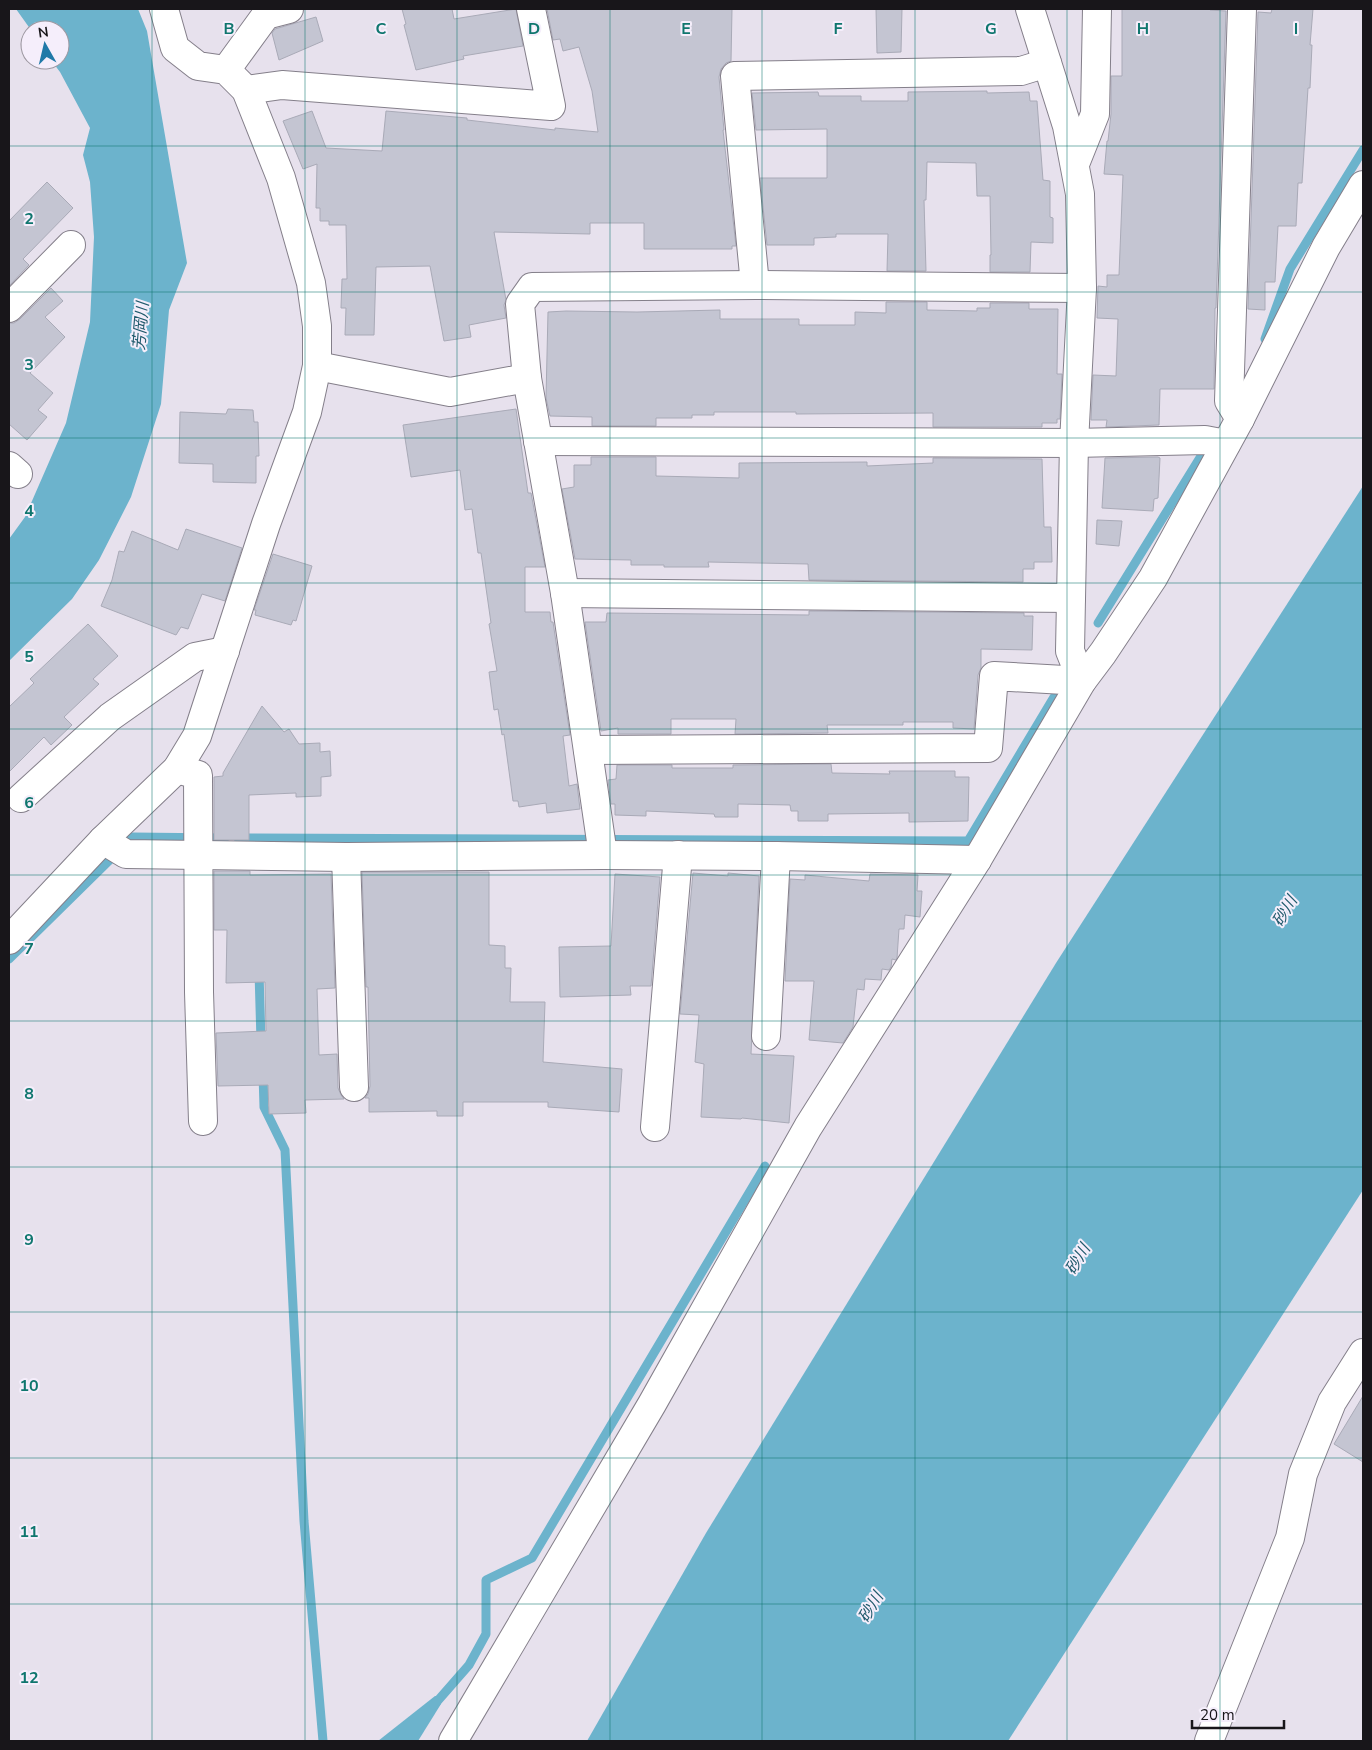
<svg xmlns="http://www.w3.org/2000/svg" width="1372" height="1750" font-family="'Nunito Sans','Noto Sans JP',sans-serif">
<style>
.water{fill:#6cb3cc}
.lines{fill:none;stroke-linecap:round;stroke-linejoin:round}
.stream{stroke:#6cb3cc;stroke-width:9}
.building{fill:#c4c5d2;stroke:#a9aab7}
.street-casing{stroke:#847f8a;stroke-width:30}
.street{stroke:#fff;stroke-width:28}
.grid{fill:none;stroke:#0f766e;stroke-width:1;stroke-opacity:0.55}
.labels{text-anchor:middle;stroke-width:4;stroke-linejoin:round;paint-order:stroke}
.water-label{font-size:16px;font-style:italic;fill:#215b6d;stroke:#f5eefb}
.grid-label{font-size:16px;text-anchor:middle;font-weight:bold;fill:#0f766e;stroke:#f5eefb;stroke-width:4;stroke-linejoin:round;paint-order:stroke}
</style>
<rect width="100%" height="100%" fill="#e7e1ed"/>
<!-- water -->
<g class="water">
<polygon points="16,9 138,9 147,31 187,263 169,310 161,404 131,497 99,560 72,599 9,661 9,539 25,517 66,423 90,322 94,237 90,182 83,155 90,128 60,72 51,60 60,60 60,30 31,30"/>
<polygon points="1363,486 1363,1190 1008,1741 587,1741 706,1533 1056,963"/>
<polygon points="435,1696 442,1697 441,1704 418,1741 378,1741"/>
</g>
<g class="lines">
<!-- stream -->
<g class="stream">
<polyline points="1265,339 1290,269 1363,150"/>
<polyline points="1098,623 1201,456"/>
<polyline points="238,838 968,841 1054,697"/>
<polyline points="9,959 133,837 225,838"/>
<polyline points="259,972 261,1041"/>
<polyline points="263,1074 264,1107 285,1150 304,1521 323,1741"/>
<polyline points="434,1705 469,1665 486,1634 486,1580 532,1558 765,1166"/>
</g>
</g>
<!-- building -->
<g class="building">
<polygon points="402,9 452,9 454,19 516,9 523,46 463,56 464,59 416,70 404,25 406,24"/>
<polygon points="547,9 732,9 731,61 726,63 721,69 719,77 724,130 723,130 736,246 732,246 732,249 644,249 644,223 590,223 590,234 494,232 506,300 504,305 506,318 469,325 471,337 444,341 430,266 376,267 374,335 345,335 346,308 341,308 342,279 347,279 346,225 329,225 329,221 320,221 320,208 316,208 317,164 303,169 283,121 312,111 326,148 382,151 386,111 467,118 467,120 555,130 555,128 598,132 592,91 579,47 563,51 560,39 553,40"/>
<polygon points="876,9 902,9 901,52 877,53"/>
<polygon points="1122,9 1210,9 1210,10 1226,11 1216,308 1215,308 1214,389 1160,389 1159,425 1106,427 1107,420 1091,420 1093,375 1116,376 1118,319 1097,318 1098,286 1107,287 1107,275 1119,275 1123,175 1104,174 1107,141 1108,141 1111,114 1111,76 1122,76"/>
<polygon points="1272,9 1313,9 1310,45 1312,45 1310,88 1308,88 1302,183 1298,183 1296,226 1278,226 1275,282 1265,282 1265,310 1248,309 1258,12 1271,13"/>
<polygon points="316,17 323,41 279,60 272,33 275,29"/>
<polygon points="987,91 987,93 1029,92 1030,101 1037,101 1043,180 1050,181 1050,217 1053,218 1053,243 1031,242 1030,272 990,272 990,255 991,255 990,196 977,196 976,163 927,162 926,200 924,200 926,271 887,271 888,234 836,234 836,237 814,238 814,245 767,245 760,178 827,178 827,129 756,130 752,93 818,92 819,96 861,96 861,101 908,101 908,92"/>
<polygon points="47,182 73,208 23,259 29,265 9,286 9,221"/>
<polygon points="51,288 63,301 45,317 65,337 30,373 53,393 38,410 47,417 27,440 9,424 9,323 14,323 20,319"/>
<polygon points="886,302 927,302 927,310 977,311 977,308 990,308 990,303 1029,303 1029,309 1058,309 1057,374 1062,374 1060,419 1057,419 1057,423 1042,423 1042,427 933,427 933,413 796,414 796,412 714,412 714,415 692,415 692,418 656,418 656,426 592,426 592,417 550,416 546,398 548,312 566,311 637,312 720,310 720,319 799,319 799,325 855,325 855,312 886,313"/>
<polygon points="228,409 253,410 254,422 258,422 259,456 256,456 256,483 213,482 213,464 179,463 180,412 226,414"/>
<polygon points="516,409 528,493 531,493 545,567 525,567 525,612 550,612 551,622 553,622 570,735 563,736 569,786 577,784 580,809 547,813 546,803 519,807 518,801 513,801 504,734 502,735 498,709 494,710 489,672 497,671 489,624 491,623 481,553 478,553 472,509 465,510 460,470 411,477 403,425"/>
<polygon points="591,457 656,457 656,476 739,478 739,463 867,462 867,466 933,463 933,458 1042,459 1044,527 1051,527 1052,562 1034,562 1034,569 1023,569 1023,582 809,580 808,564 708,562 709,567 664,567 664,565 631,565 631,560 575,559 562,489 574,487 574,465 591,465"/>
<polygon points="1158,457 1160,458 1158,498 1154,499 1153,511 1102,508 1105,458"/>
<polygon points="1097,520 1122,521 1119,546 1096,544"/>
<polygon points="186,529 242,548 225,601 202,594 188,629 181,627 176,635 101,606 112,580 119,551 124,552 132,531 178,550"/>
<polygon points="273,554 312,566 296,621 293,620 291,625 255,615 256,610 254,610"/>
<polygon points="809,611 1024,613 1024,616 1033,616 1032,650 981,649 981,668 978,675 974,729 953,728 953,722 903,722 903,725 827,725 828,733 735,734 736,719 671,719 671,734 618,734 618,728 601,731 585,622 606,622 607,613 809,615"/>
<polygon points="88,624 118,656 93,679 99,684 64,717 72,725 51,745 44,737 9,772 9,707 34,683 30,679"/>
<polygon points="262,706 284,732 289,729 299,744 320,743 320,752 330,751 331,776 321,777 321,796 296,797 296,793 249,795 249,840 214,840 214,777 223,776 223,773"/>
<polygon points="831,764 832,773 890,774 889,771 955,771 955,777 969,777 968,821 909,822 909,813 828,814 828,821 798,821 798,811 791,811 790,805 738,804 738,817 715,817 714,814 646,811 646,816 615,815 615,804 611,804 608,780 616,779 617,765 672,765 672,768 733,768 733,765"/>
<polygon points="214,871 250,871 250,875 331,874 335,988 317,989 319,1055 337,1054 338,1088 341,1095 344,1099 305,1100 306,1113 269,1114 268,1085 218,1086 216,1033 266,1031 265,982 226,983 227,930 214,930"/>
<polygon points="362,872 489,872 489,945 505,946 505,968 511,968 510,1002 545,1002 543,1062 622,1069 619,1112 548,1107 548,1102 463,1102 463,1116 437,1116 437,1111 369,1112 369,1098 365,1098 368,1094 370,1086 368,987 366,987"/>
<polygon points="693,873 728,876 728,873 759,876 751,1054 794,1056 789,1123 742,1118 741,1119 701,1117 704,1064 695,1062 699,1015 680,1014"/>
<polygon points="615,874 660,877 651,986 630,986 631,995 560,997 559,947 611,946"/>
<polygon points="870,874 918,875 917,891 922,891 920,917 905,915 904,929 899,929 897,958 896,960 892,959 891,967 889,970 882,969 881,980 865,979 864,990 857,989 853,1027 843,1043 809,1040 814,981 785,981 790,879 805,880 805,875 869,881"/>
<polygon points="1363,1396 1363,1462 1334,1444"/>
</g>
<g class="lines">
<defs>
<g id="street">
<polyline points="226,70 266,15 289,9"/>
<polyline points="246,90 282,85 551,106 531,9"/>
<polyline points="1075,164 1095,114 1097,9"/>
<polyline points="755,285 735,76 1021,71 1047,63"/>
<polyline points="9,308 71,245"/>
<polyline points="317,366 450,392 527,378"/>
<polyline points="1240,419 1229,401 1242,9"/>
<polyline points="538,441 1074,443 1205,440 1226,444"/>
<polyline points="9,466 18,474"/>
<polyline points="565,593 1071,598"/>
<polyline points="588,750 988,748 994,676 1082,681 1070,651 1074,443 1082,288 1080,194 1067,126 1030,9"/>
<polyline points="177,769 198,775 199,992 203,1121"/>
<polyline points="21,798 110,717 195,657 225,651"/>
<polyline points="103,840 126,854 346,857 603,855 776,856 977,860"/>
<polyline points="603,855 565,593 527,378 520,304 532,287 755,285 1082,288"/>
<polyline points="346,857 354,1087"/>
<polyline points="9,940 103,840 177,769 197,736 266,524 307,412 317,366 317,326 311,283 281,178 246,90 226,70 198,66 175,48 164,9"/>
<polyline points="766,1036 776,856"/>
<polyline points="655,1127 678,855"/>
<polyline points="453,1741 652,1404 808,1127 977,860 1082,681 1103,653 1153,578 1240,419 1326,247 1363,185"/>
<polyline points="1209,1741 1290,1538 1303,1474 1332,1402 1363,1353"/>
</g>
</defs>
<!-- street casing -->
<use href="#street" class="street-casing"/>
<!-- street -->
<use href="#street" class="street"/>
</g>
<!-- grid -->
<path class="grid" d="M152,9V1741M305,9V1741M457,9V1741M610,9V1741M762,9V1741M915,9V1741M1067,9V1741M1220,9V1741M9,146H1363M9,292H1363M9,438H1363M9,583H1363M9,729H1363M9,875H1363M9,1021H1363M9,1167H1363M9,1312H1363M9,1458H1363M9,1604H1363"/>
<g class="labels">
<!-- water labels -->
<g class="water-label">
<text transform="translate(140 326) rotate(-85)" y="6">芳岡川</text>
<text transform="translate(1284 911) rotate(-59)" y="6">砂川</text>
<text transform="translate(1077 1259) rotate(-59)" y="6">砂川</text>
<text transform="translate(870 1607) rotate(-59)" y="6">砂川</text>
</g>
</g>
<g class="grid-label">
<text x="229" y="34">B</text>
<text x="381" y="34">C</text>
<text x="534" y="34">D</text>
<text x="686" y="34">E</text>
<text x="838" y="34">F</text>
<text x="991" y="34">G</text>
<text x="1143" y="34">H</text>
<text x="1296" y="34">I</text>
<text x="29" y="224">2</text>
<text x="29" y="370">3</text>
<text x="29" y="516">4</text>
<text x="29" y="662">5</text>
<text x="29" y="808">6</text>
<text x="29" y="954">7</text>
<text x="29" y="1099">8</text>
<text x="29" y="1245">9</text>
<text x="29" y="1391">10</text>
<text x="29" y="1537">11</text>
<text x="29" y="1683">12</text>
</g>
<!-- border -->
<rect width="1372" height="1750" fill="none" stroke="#18161a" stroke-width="20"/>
<!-- north arrow -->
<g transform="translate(45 45) rotate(352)"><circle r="24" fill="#f5eefb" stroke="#9d98a1"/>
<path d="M0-4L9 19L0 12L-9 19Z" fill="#2079a8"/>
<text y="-8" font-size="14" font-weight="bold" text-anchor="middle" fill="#18161a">N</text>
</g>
<!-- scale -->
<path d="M1192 1720v8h92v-8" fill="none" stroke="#18161a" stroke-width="2.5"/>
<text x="1200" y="1720" font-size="15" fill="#18161a" stroke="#f5eefb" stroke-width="4" paint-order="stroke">20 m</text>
</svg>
